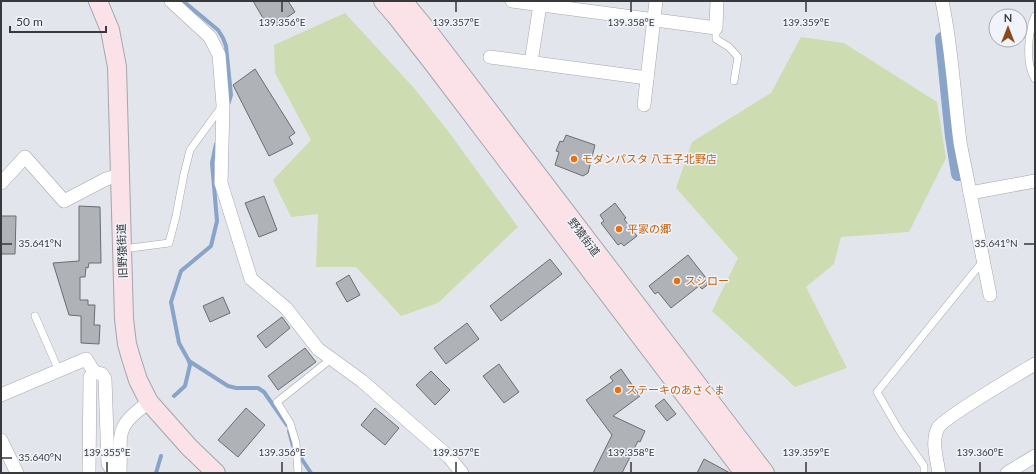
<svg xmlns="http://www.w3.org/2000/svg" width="1036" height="474" font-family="Lato,'Noto Sans JP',sans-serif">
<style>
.green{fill:#cedcb1}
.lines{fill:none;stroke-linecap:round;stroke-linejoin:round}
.stream{stroke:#89a4c9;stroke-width:4}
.canal{stroke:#89a4c9;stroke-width:14}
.building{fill:#afb3b8;stroke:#6a6d72}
.lane-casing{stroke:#a3a6ab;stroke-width:8}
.street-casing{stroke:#a3a6ab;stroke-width:14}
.secondary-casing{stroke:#a3a6ab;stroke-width:20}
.lane{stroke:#fff;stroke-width:7}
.street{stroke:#fff;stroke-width:13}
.secondary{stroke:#fae2e8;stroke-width:18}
.ticks{fill:none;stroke:#38393c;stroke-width:1.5}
.food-dot{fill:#e8710a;stroke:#f0f3f9;stroke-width:1.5}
.labels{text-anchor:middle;stroke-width:3;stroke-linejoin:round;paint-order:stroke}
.food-label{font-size:11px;fill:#c56008;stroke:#f0f3f9;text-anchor:start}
.street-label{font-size:11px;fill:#38393c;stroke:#f0f3f9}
.ticks-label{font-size:10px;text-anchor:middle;fill:#38393c;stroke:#f0f3f9;stroke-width:3;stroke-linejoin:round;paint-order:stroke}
</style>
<rect width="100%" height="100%" fill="#e2e6ec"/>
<!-- green -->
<g class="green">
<polygon points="345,13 414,88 448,131 518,227 438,303 401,316 356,267 316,267 318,214 291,217 273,180 311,140 275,73 274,45"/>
<polygon points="801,37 844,43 937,102 946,158 909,232 841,237 834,264 806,287 847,368 795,387 712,311 738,258 676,188 692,142 771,93"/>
</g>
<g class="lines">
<!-- stream -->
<g class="stream">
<polyline points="183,1 218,30 223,38 226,46 231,95 228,105"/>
<polyline points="189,361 228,386 236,388 258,388 264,392 287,425"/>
<polyline points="174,396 185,386 190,365 189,361 179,343 171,302 181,271 211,246 217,221 212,163 216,144"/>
<polyline points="289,431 293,446 311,473"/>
<polyline points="156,473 161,456"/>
</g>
<!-- canal -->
<polyline class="canal" points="942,39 952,137 958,174"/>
</g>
<!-- building -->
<g class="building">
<polygon points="253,1 288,1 295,12 286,18 287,20 278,25 275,21 267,25"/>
<polygon points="255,69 295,133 289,137 293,144 269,156 233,85"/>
<polygon points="566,135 595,145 588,173 583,176 555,165 559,152 556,151 560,141 563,142"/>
<polygon points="264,196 277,230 259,237 245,203"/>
<polygon points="615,203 626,218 624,219 637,236 624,246 621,243 618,245 601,223 604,221 600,215"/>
<polygon points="79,206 100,207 101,263 89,263 88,268 86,267 85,277 80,277 80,300 88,300 88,305 95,305 94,325 100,325 99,344 81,343 81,316 69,315 53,263 79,261"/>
<polygon points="1,216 16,216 15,254 1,254"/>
<polygon points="688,255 710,283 702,289 699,286 671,308 658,292 655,294 649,286"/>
<polygon points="550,259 562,274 501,321 490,306"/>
<polygon points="349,275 360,295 347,302 336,283"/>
<polygon points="223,297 230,313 210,322 203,306"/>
<polygon points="282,317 290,328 266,348 257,336"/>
<polygon points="467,323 479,339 446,364 434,348"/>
<polygon points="305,348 316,362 278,390 268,376"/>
<polygon points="499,364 519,392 504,403 483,376"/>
<polygon points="621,369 640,396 613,416 645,431 640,442 638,441 622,473 593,473 612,435 586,400 613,381 610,377"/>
<polygon points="431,371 450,390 435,405 416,385"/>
<polygon points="664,399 676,414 667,421 655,406"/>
<polygon points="246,408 265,425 238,457 218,440"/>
<polygon points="375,408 399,428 385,445 361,425"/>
<polygon points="704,459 730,473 697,473"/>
</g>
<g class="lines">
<defs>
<g id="lane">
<path d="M1035,16C1028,32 1025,64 1035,79"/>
<polyline points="716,28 716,39 729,47 738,57 734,81"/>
<polyline points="123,249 169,243 176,216 184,174 190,150 222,106"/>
<polyline points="35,316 59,371"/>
<polyline points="298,473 296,443 290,423 277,402 331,359"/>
<polyline points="924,473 924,466 899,430 877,392 983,261"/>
</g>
<g id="street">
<polyline points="171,1 210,37 219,55 223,105 221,183 251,279 286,308 318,349 362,381 449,457 462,473"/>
<polyline points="512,1 716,28 717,1"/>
<path d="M942,1C952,48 954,95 960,142C963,159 967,176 970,193L1035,181"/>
<polyline points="490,57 647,78"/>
<polyline points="531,62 540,5"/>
<polyline points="644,105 656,1"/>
<polyline points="1,183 25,157 64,201 106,179 120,175"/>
<polyline points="970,193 990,295"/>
<polyline points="1,395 86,359 94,372"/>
<polyline points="1,440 17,473"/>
<polyline points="89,473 90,377 94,372 102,374 105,379 108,464 114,473"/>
<path d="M120,473C122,433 112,429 149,402"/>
<path d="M939,473C937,459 931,441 938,428C943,418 1020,373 1035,364"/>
<polyline points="1007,473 1035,456"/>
</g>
<g id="secondary">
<polyline points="98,1 110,30 117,67 124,319 127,344 131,358 138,380 149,402 189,447 216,473"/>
<polyline points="383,1 396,16 432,62 744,473"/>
<polyline points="403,1 431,35 765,473"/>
</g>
</defs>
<!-- lane casing -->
<use href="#lane" class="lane-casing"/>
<!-- street casing -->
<use href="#street" class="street-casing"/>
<!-- secondary casing -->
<use href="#secondary" class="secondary-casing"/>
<!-- lane -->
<use href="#lane" class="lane"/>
<!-- street -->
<use href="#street" class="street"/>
<!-- secondary -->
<use href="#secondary" class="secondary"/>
</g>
<!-- ticks -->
<path class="ticks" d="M282,2V12M456,2V12M631,2V12M806,2V12M2,244H12M1024,244H1034M2,458H12M107,462V472M282,462V472M456,462V472M631,462V472M806,462V472M980,462V472"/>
<!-- markers -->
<g class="food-dot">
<circle cx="574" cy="159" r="4"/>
<circle cx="619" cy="229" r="4"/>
<circle cx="677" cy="281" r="4"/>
<circle cx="618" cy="390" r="4"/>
</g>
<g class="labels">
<!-- food labels -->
<g class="food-label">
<text x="582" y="163">モダンパスタ 八王子北野店</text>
<text x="627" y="233">平家の郷</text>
<text x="685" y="285">スシロー</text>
<text x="626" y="394">ステーキのあさくま</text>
</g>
<!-- street labels -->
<g class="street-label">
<text transform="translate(584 237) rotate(53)" y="4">野猿街道</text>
<text transform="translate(122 251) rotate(-92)" y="4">旧野猿街道</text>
</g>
</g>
<g class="ticks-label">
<text x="282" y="26">139.356°E</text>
<text x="456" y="26">139.357°E</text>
<text x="631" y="26">139.358°E</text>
<text x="806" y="26">139.359°E</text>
<text x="40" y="247">35.641°N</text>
<text x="996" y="247">35.641°N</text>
<text x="107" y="456">139.355°E</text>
<text x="282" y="456">139.356°E</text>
<text x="456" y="456">139.357°E</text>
<text x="631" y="456">139.358°E</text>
<text x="806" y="456">139.359°E</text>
<text x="980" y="456">139.360°E</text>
<text x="40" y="461">35.640°N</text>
</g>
<!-- border -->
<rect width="1036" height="474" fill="none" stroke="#38393c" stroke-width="4"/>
<!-- north arrow -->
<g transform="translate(1008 28)"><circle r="19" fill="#f0f3f9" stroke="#a6a9ad"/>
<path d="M0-3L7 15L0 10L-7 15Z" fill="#8c481d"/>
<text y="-6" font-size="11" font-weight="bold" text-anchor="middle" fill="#38393c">N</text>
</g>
<!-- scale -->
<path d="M10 26v6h96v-6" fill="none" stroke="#38393c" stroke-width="2"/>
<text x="16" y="26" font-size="12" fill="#38393c" stroke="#f0f3f9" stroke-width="3" paint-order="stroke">50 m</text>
</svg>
